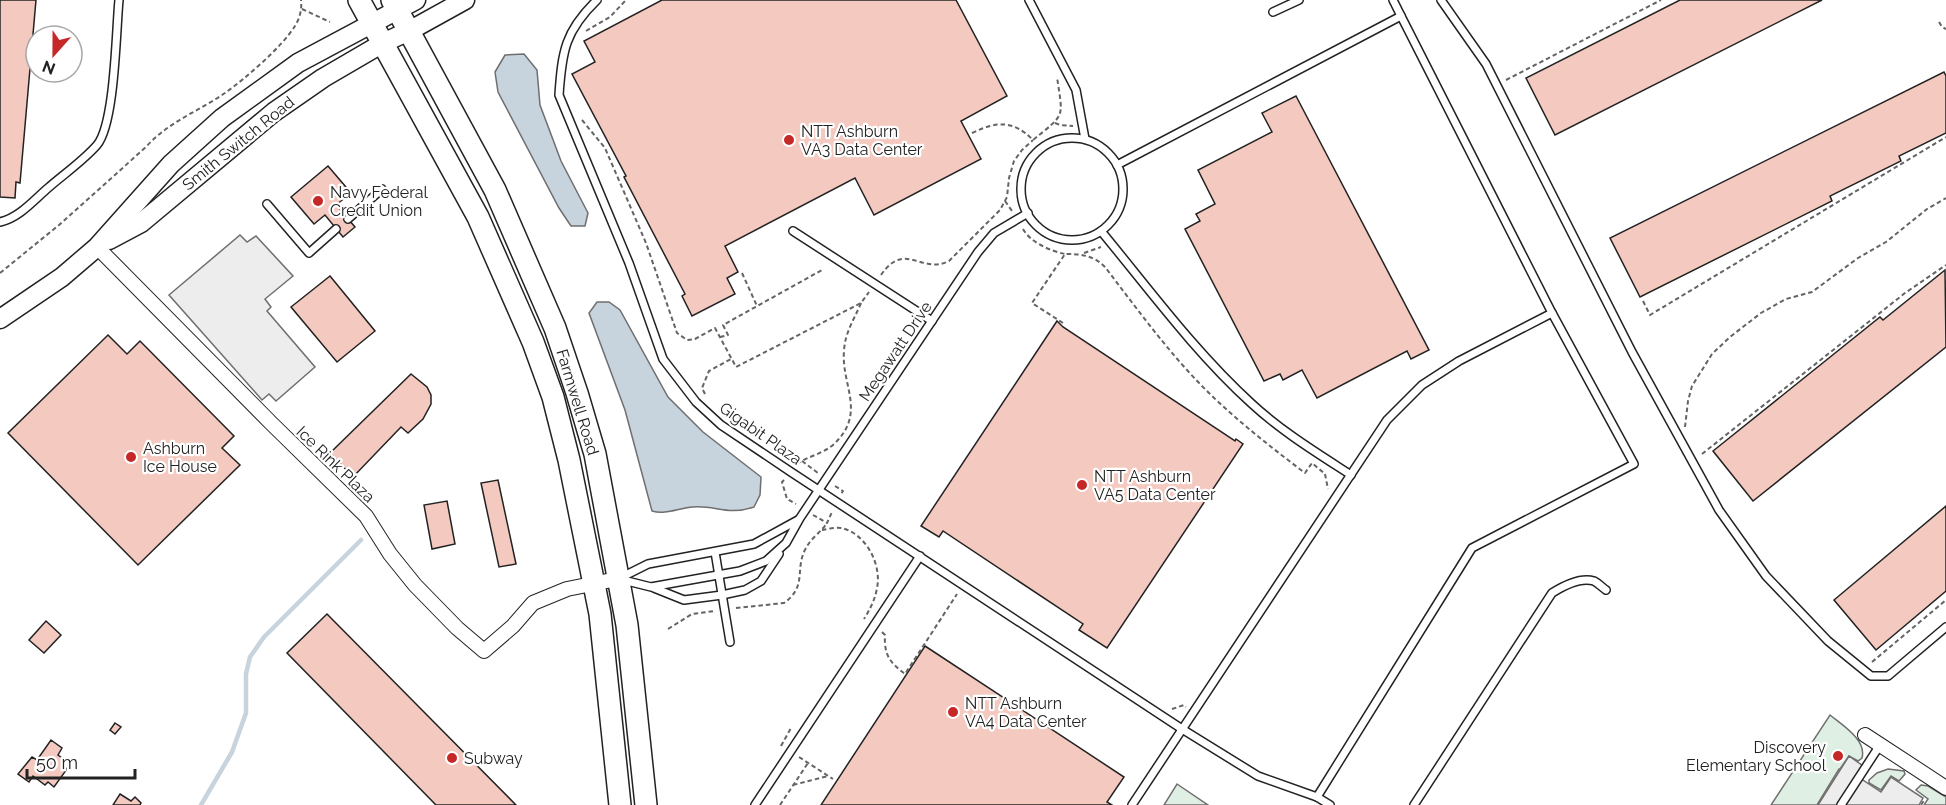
<svg xmlns="http://www.w3.org/2000/svg" width="1946" height="805" font-family="Raleway,sans-serif">
<style>
.green{fill:#e0efe3;stroke:#6f6f6f;stroke-width:1.5}
.parking{fill:#ededed;stroke:#6f6f6f;stroke-width:1.5}
.water{fill:#c7d3dd;stroke:#6f6f6f;stroke-width:1.5}
.lines{fill:none;stroke-linecap:round;stroke-linejoin:round}
.stream{stroke:#c7d3dd;stroke-width:4.5}
.building{fill:#f3c9c0;stroke:#222;stroke-width:1.5}
.lane-casing{stroke:#222;stroke-width:10}
.street-casing{stroke:#222;stroke-width:16}
.secondary-casing{stroke:#222;stroke-width:21}
.primary-casing{stroke:#222;stroke-width:24}
.path{stroke:#646464;stroke-width:2;stroke-dasharray:4.5 3;stroke-linecap:butt}
.lane{stroke:#fff;stroke-width:7}
.street{stroke:#fff;stroke-width:14}
.secondary{stroke:#fff;stroke-width:18}
.primary{stroke:#fff;stroke-width:21}
.poi-dot{fill:#c62828;stroke:#fff;stroke-width:2}
.labels{text-anchor:middle;stroke-width:4.5;stroke-linejoin:round;paint-order:stroke}
.poi-label{font-size:16px;fill:#222;stroke:#fff;text-anchor:start}
.street-label{font-size:16px;fill:#222;stroke:#fff}
</style>
<rect width="100%" height="100%" fill="#fff"/>
<!-- green -->
<g class="green">
<path d="M1830,715C1842,725 1867,740 1862,758L1858,761L1849,756L1840,769H1839L1817,805H1771Z"/>
<polygon points="1888,769 1904,771 1905,774 1899,781 1891,776 1881,790 1869,783 1869,780 1877,773"/>
<polygon points="1177,784 1208,805 1164,805"/>
<polygon points="1921,785 1928,786 1946,797 1946,805 1924,805 1928,799 1916,790"/>
</g>
<!-- parking -->
<g class="parking">
<polygon points="240,235 247,242 256,236 293,276 265,299 271,307 267,311 315,367 276,401 269,394 262,400 169,295"/>
<polygon points="1849,756 1866,768 1860,778 1881,792 1891,777 1923,798 1919,805 1818,805"/>
</g>
<!-- water -->
<g class="water">
<polygon points="524,54 537,70 540,105 561,161 588,213 585,226 571,226 559,208 498,92 495,72 505,55"/>
<path d="M597,302H609L620,310L668,397L703,432L761,477L760,495L754,507C727,516 716,505 693,507C678,508 666,515 652,511L625,410L589,313Z"/>
</g>
<g class="lines">
<!-- stream -->
<polyline class="stream" points="201,805 232,752 246,713 246,674 250,657 264,637 361,540"/>
</g>
<!-- building -->
<g class="building">
<polygon points="0,0 36,0 20,183 16,182 15,198 0,197"/>
<polygon points="662,0 956,0 1007,96 961,121 981,159 874,215 855,178 725,246 738,272 727,278 735,294 692,316 682,296 685,294 624,177 626,176 572,74 595,62 584,41"/>
<polygon points="1680,0 1822,0 1555,135 1526,78"/>
<polygon points="1944,72 1946,76 1946,133 1899,156 1901,161 1830,196 1832,201 1640,297 1610,238"/>
<polygon points="1296,96 1429,350 1411,359 1407,351 1317,398 1302,370 1283,380 1280,374 1264,381 1185,229 1200,221 1196,214 1215,204 1198,170 1272,132 1262,113"/>
<polygon points="328,166 351,193 336,205 355,227 343,237 325,215 314,224 291,197"/>
<polygon points="1945,270 1946,347 1753,501 1713,451 1880,317 1883,320"/>
<polygon points="330,276 375,331 337,362 291,307"/>
<polygon points="1057,321 1063,327 1235,441 1236,439 1243,444 1107,648 1079,630 1083,624 943,531 939,537 921,526"/>
<polygon points="108,335 127,354 140,341 234,436 222,448 240,465 138,565 8,433"/>
<polygon points="411,374 427,387 431,395 431,404 423,419 408,433 401,427 353,477 330,453"/>
<polygon points="498,480 516,564 499,567 481,483"/>
<polygon points="447,501 455,544 432,549 424,505"/>
<polygon points="1946,506 1946,591 1876,650 1834,600"/>
<polygon points="327,614 516,805 436,805 287,653"/>
<polygon points="46,621 61,635 44,653 29,640"/>
<polygon points="925,646 1124,777 1107,802 1112,805 821,805"/>
<polygon points="115,723 121,727 115,734 110,730"/>
<polygon points="51,740 62,748 58,755 65,760 62,765 67,769 54,787 48,782 45,785 33,776 29,782 18,774 32,757 37,760"/>
<polygon points="120,794 131,801 135,797 141,803 140,805 113,805"/>
</g>
<g class="lines">
<defs>
<g id="lane">
<path d="M597,0C565,31 562,51 559,95L629,263L663,359L696,402L721,425L791,472L1182,729L1258,776L1317,797L1472,548L1634,464L1552,313L1401,16L1117,165"/>
<polyline points="1029,0 1076,90 1085,139"/>
<polyline points="1393,0 1401,16"/>
<polyline points="1441,0 1486,64 1632,352 1719,510 1766,576 1828,641 1871,676 1888,676 1946,627"/>
<polyline points="1273,12 1299,0"/>
<circle cx="1072" cy="189" r="51"/>
<polyline points="267,204 309,253 336,229"/>
<polyline points="348,219 382,189"/>
<path d="M0,222C19,218 34,200 48,188C64,174 83,161 97,145C115,124 116,30 119,0"/>
<polyline points="793,231 932,321"/>
<path d="M1101,231C1149,289 1195,352 1251,403C1281,431 1317,453 1351,475"/>
<polyline points="715,552 730,642"/>
<polyline points="620,578 648,564 754,544 798,520"/>
<polyline points="623,580 651,587 740,571 766,561 786,543 800,518 978,252 994,233 1028,213"/>
<polyline points="654,588 684,600 722,595 745,590 761,581 779,554"/>
<polyline points="1317,797 1330,805"/>
<polyline points="755,805 920,556"/>
<polyline points="1132,805 1387,420 1422,385 1459,361 1552,313"/>
<path d="M1414,805L1552,593C1563,586 1581,577 1594,581C1598,583 1603,588 1606,590"/>
<polyline points="1841,805 1880,745"/>
</g>
<g id="street">
<polyline points="97,247 271,423 366,516 390,554 415,585 457,628 484,651 513,626 533,603 567,589 617,579"/>
<polyline points="1865,735 1946,788"/>
</g>
<g id="secondary">
<polyline points="109,240 141,223 274,112 323,78 383,43 409,31 465,0"/>
<polyline points="0,319 62,277 97,247 171,164 222,118 298,63 416,0"/>
</g>
<g id="primary">
<polyline points="359,0 478,217 533,342 553,397 569,460 600,614 620,805"/>
<polyline points="392,0 495,190 555,328 577,393 595,454 627,625 646,805"/>
</g>
</defs>
<!-- lane casing -->
<use href="#lane" class="lane-casing"/>
<!-- street casing -->
<use href="#street" class="street-casing"/>
<!-- secondary casing -->
<use href="#secondary" class="secondary-casing"/>
<!-- primary casing -->
<use href="#primary" class="primary-casing"/>
<!-- path -->
<g class="path">
<polyline points="302,9 330,22"/>
<polyline points="1939,22 1942,27 1946,29"/>
<polyline points="586,31 610,17 626,0"/>
<polyline points="1506,80 1661,0"/>
<polyline points="582,120 605,148 646,243 677,333 687,340 695,339 715,328 736,367 861,303 869,292"/>
<polyline points="1055,123 1060,125 1073,126"/>
<path d="M972,133C997,121 1013,120 1033,140C1066,113 1063,119 1057,77"/>
<polyline points="1005,201 1012,211"/>
<path d="M1023,229C1030,242 1050,251 1065,254"/>
<polyline points="1084,253 1101,247"/>
<path d="M0,273L59,225L146,147C168,122 199,111 225,93C246,78 282,47 295,26C300,18 302,9 301,0"/>
<polyline points="742,273 757,306"/>
<path d="M881,275C905,240 922,275 949,261L1000,210L1007,197L1009,178L1014,161L1022,150L1033,140"/>
<polyline points="1643,301 1650,315 1946,137"/>
<path d="M1063,323L1032,303L1065,254C1081,254 1093,255 1105,267C1138,310 1171,356 1210,394C1240,423 1272,448 1305,473L1312,463L1325,474"/>
<polyline points="720,337 728,335 723,325 822,270"/>
<polyline points="705,394 702,388 709,371 731,359"/>
<polyline points="1685,427 1688,401 1692,386 1712,354 1730,337 1761,313 1786,299 1812,292 1858,258 1886,242 1927,209 1946,198"/>
<polyline points="776,448 800,462"/>
<polyline points="1702,454 1905,293 1946,265"/>
<polyline points="802,461 818,473"/>
<path d="M797,464C808,456 823,454 834,444C867,413 841,385 844,351C845,332 854,320 861,303"/>
<polyline points="1325,474 1328,489"/>
<polyline points="784,480 782,482 787,499 796,504"/>
<polyline points="835,486 843,491 841,494"/>
<polyline points="813,515 827,523 832,512"/>
<path d="M822,530C828,529 835,527 841,528C866,533 882,565 877,588C875,600 870,609 864,619"/>
<path d="M736,608L784,603C808,586 794,569 806,548C811,538 821,532 827,523"/>
<polyline points="668,629 692,614 715,611"/>
<path d="M882,632L885,635C884,654 889,662 905,674L957,594"/>
<polyline points="1872,662 1946,600"/>
<polyline points="1172,709 1184,705 1186,707"/>
<polyline points="781,746 791,728"/>
<polyline points="799,757 833,779"/>
<polyline points="793,785 828,776"/>
<polyline points="780,805 808,763"/>
<polyline points="1921,805 1925,799"/>
</g>
<!-- lane -->
<use href="#lane" class="lane"/>
<!-- street -->
<use href="#street" class="street"/>
<!-- secondary -->
<use href="#secondary" class="secondary"/>
<!-- primary -->
<use href="#primary" class="primary"/>
</g>
<!-- markers -->
<g class="poi-dot">
<circle cx="789" cy="140" r="6"/>
<circle cx="318" cy="201" r="6"/>
<circle cx="131" cy="457" r="6"/>
<circle cx="1082" cy="485" r="6"/>
<circle cx="953" cy="712" r="6"/>
<circle cx="1838" cy="756" r="6"/>
<circle cx="452" cy="758" r="6"/>
</g>
<g class="labels">
<!-- poi labels -->
<g class="poi-label">
<text x="801" y="137">NTT Ashburn<tspan x="801" dy="18">VA3 Data Center</tspan></text>
<text x="330" y="198">Navy Federal<tspan x="330" dy="18">Credit Union</tspan></text>
<text x="143" y="454">Ashburn<tspan x="143" dy="18">Ice House</tspan></text>
<text x="1094" y="482">NTT Ashburn<tspan x="1094" dy="18">VA5 Data Center</tspan></text>
<text x="965" y="709">NTT Ashburn<tspan x="965" dy="18">VA4 Data Center</tspan></text>
<text x="1826" y="753" text-anchor="end">Discovery<tspan x="1826" dy="18">Elementary School</tspan></text>
<text x="464" y="764">Subway</text>
</g>
<!-- street labels -->
<g class="street-label">
<text transform="translate(238 143) rotate(-39)" y="6">Smith Switch Road</text>
<text transform="translate(895 351) rotate(-56)" y="6">Megawatt Drive</text>
<text transform="translate(578 402) rotate(73)" y="6">Farmwell Road</text>
<text transform="translate(761 433) rotate(35)" y="6">Gigabit Plaza</text>
<text transform="translate(336 464) rotate(44)" y="6">Ice Rink Plaza</text>
</g>
</g>
<!-- north arrow -->
<g transform="translate(54 54) rotate(201)"><circle r="28" fill="#ffffff" stroke="#a7a7a7" stroke-width="1.5"/>
<path d="M0-4.5L10 22L0 15L-10 22Z" fill="#c62828"/>
<text y="-9" font-size="16" font-weight="bold" text-anchor="middle" fill="#222222">N</text>
</g>
<!-- scale -->
<path d="M27 769v9h108v-9" fill="none" stroke="#222222" stroke-width="3"/>
<text x="36" y="769" font-size="18" fill="#222222" stroke="#ffffff" stroke-width="4.5" paint-order="stroke">50 m</text>
</svg>
